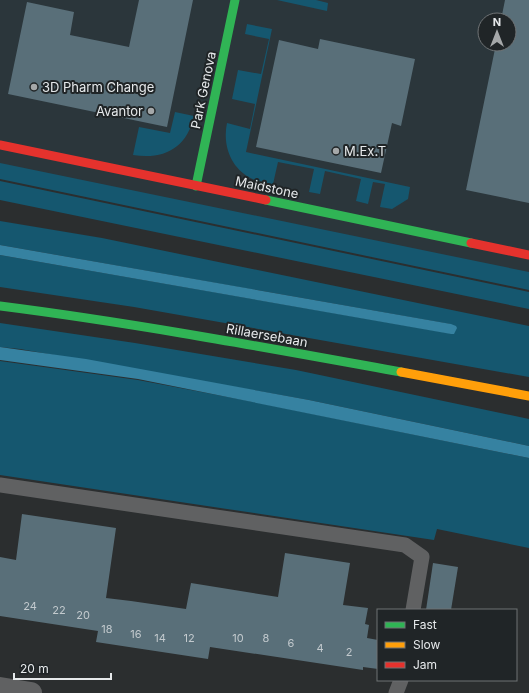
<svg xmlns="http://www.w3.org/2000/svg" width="529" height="693" font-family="Inter,sans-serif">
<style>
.built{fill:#2b363b;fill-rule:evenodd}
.green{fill:#15576f}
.water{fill:#3682a1}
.building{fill:#596f79}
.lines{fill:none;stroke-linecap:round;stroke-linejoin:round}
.lane{stroke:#606162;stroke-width:15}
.street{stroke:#606162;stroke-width:22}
.fast{stroke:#30b455;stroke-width:9}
.slow{stroke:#ff9f0a;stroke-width:9}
.jam{stroke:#e5322d;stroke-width:9}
.poi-dot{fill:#a5a8a9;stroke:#202527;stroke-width:1.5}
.labels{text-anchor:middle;stroke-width:4;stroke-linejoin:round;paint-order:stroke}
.number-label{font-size:11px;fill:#c3cace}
.poi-label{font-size:13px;fill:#e6e9eb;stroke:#202527;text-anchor:start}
.street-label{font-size:13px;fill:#e6e9eb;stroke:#202527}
</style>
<rect width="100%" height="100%" fill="#2b2e2f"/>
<!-- built -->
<path class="built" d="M0,0H529V276L0,164ZM485,20H509V44H485Z"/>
<!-- green -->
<g class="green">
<polygon points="277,0 316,0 328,3 327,11"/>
<path d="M247,24L272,29L246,152L410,187L408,199L392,209L380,207L385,184L373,182L368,204L356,201L361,179L325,171L320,194L309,192L314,169L278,162L273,184C267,183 261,182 255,180C232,171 222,147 227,123L250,129L255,104L232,99L238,70L261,74L269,39L245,34Z"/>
<path d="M175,112L194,116C187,148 164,160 133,155L139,127L170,133Z"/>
<polygon points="0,163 529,272 529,290 0,179"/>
<polygon points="0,181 529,292 529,309 0,200"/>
<polygon points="0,221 102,238 529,326 529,377 134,307 0,287 0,255 454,334 450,324 0,245"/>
<polygon points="0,323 135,343 296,370 529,419 529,446 309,400 20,349 0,347"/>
<polygon points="0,361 138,380 244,400 529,458 529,548 437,529 434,540 0,475"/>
</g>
<!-- water -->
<g class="water">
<polygon points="0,245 451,324 456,326 457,328 454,334 451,334 0,255"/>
<polygon points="0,347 86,359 309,400 529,446 529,458 138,379 0,360"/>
</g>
<!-- building -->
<g class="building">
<polygon points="139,0 193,0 167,127 8,94 27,2 74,12 70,35 129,47"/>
<polygon points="505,0 529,0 529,203 466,190 496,44 509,44 509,20 501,20"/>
<polygon points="320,39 415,59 401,126 392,123 381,173 256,147 279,40 318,49"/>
<polygon points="22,514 116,528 106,598 131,601 186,609 191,583 278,597 285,553 350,563 343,605 368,608 365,624 369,625 367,638 378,640 378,669 363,667 363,670 210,647 208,659 96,642 98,631 0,616 0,557 16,560"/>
<polygon points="433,563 458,567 451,610 426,610"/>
</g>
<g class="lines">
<!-- lane -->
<g class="lane">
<polyline points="0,485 405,545 422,557 413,610"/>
<polyline points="396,693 401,680"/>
</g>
<!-- street -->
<polyline class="street" points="0,688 31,693"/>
<!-- fast -->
<g class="fast">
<polyline points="196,186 235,0"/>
<polyline points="266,200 471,243"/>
<path d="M0,306C134,323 268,348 401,372"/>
</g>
<!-- slow -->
<polyline class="slow" points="401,372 529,396"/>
<!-- jam -->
<g class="jam">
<polyline points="0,145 266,200"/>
<polyline points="471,243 529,255"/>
</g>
</g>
<!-- markers -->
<g class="poi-dot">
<circle cx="34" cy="87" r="4"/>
<circle cx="151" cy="111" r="4"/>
<circle cx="336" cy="151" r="4"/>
</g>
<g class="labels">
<!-- number labels -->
<g class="number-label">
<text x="30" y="610">24</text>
<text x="59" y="614">22</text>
<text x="83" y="619">20</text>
<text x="107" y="633">18</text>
<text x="136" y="638">16</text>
<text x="160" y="642">14</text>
<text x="189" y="642">12</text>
<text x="238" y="642">10</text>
<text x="266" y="642">8</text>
<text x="291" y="647">6</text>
<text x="320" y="652">4</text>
<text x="349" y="656">2</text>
</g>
<!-- poi labels -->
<g class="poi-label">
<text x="42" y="92">3D Pharm Change</text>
<text x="143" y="116" text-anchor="end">Avantor</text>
<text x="344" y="156">M.Ex.T</text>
</g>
<!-- street labels -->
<g class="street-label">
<text transform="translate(203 90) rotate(-78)" y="5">Park Genova</text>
<text transform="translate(267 187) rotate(12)" y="5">Maidstone</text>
<text transform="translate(267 335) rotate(10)" y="5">Rillaersebaan</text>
</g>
</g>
<!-- legend -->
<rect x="377" y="609" width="140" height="72" fill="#202527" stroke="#6f7375"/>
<rect x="385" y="622" width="20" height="6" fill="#30b455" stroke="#6f7375"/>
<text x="413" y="629" font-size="12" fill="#e6e9eb">Fast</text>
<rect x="385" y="642" width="20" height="6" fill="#ff9f0a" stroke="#6f7375"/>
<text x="413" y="649" font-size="12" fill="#e6e9eb">Slow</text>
<rect x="385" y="662" width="20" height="6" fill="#e5322d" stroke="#6f7375"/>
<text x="413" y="669" font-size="12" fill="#e6e9eb">Jam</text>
<!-- north arrow -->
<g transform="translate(497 32)"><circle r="19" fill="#202527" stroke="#6f7375"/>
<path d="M0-3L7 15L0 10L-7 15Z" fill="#a5a8a9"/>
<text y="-6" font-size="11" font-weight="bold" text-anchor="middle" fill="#e6e9eb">N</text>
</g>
<!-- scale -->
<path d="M14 673v6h97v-6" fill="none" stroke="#e6e9eb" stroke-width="2"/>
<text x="20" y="673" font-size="12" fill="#e6e9eb" stroke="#202527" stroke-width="3" paint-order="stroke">20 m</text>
</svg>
